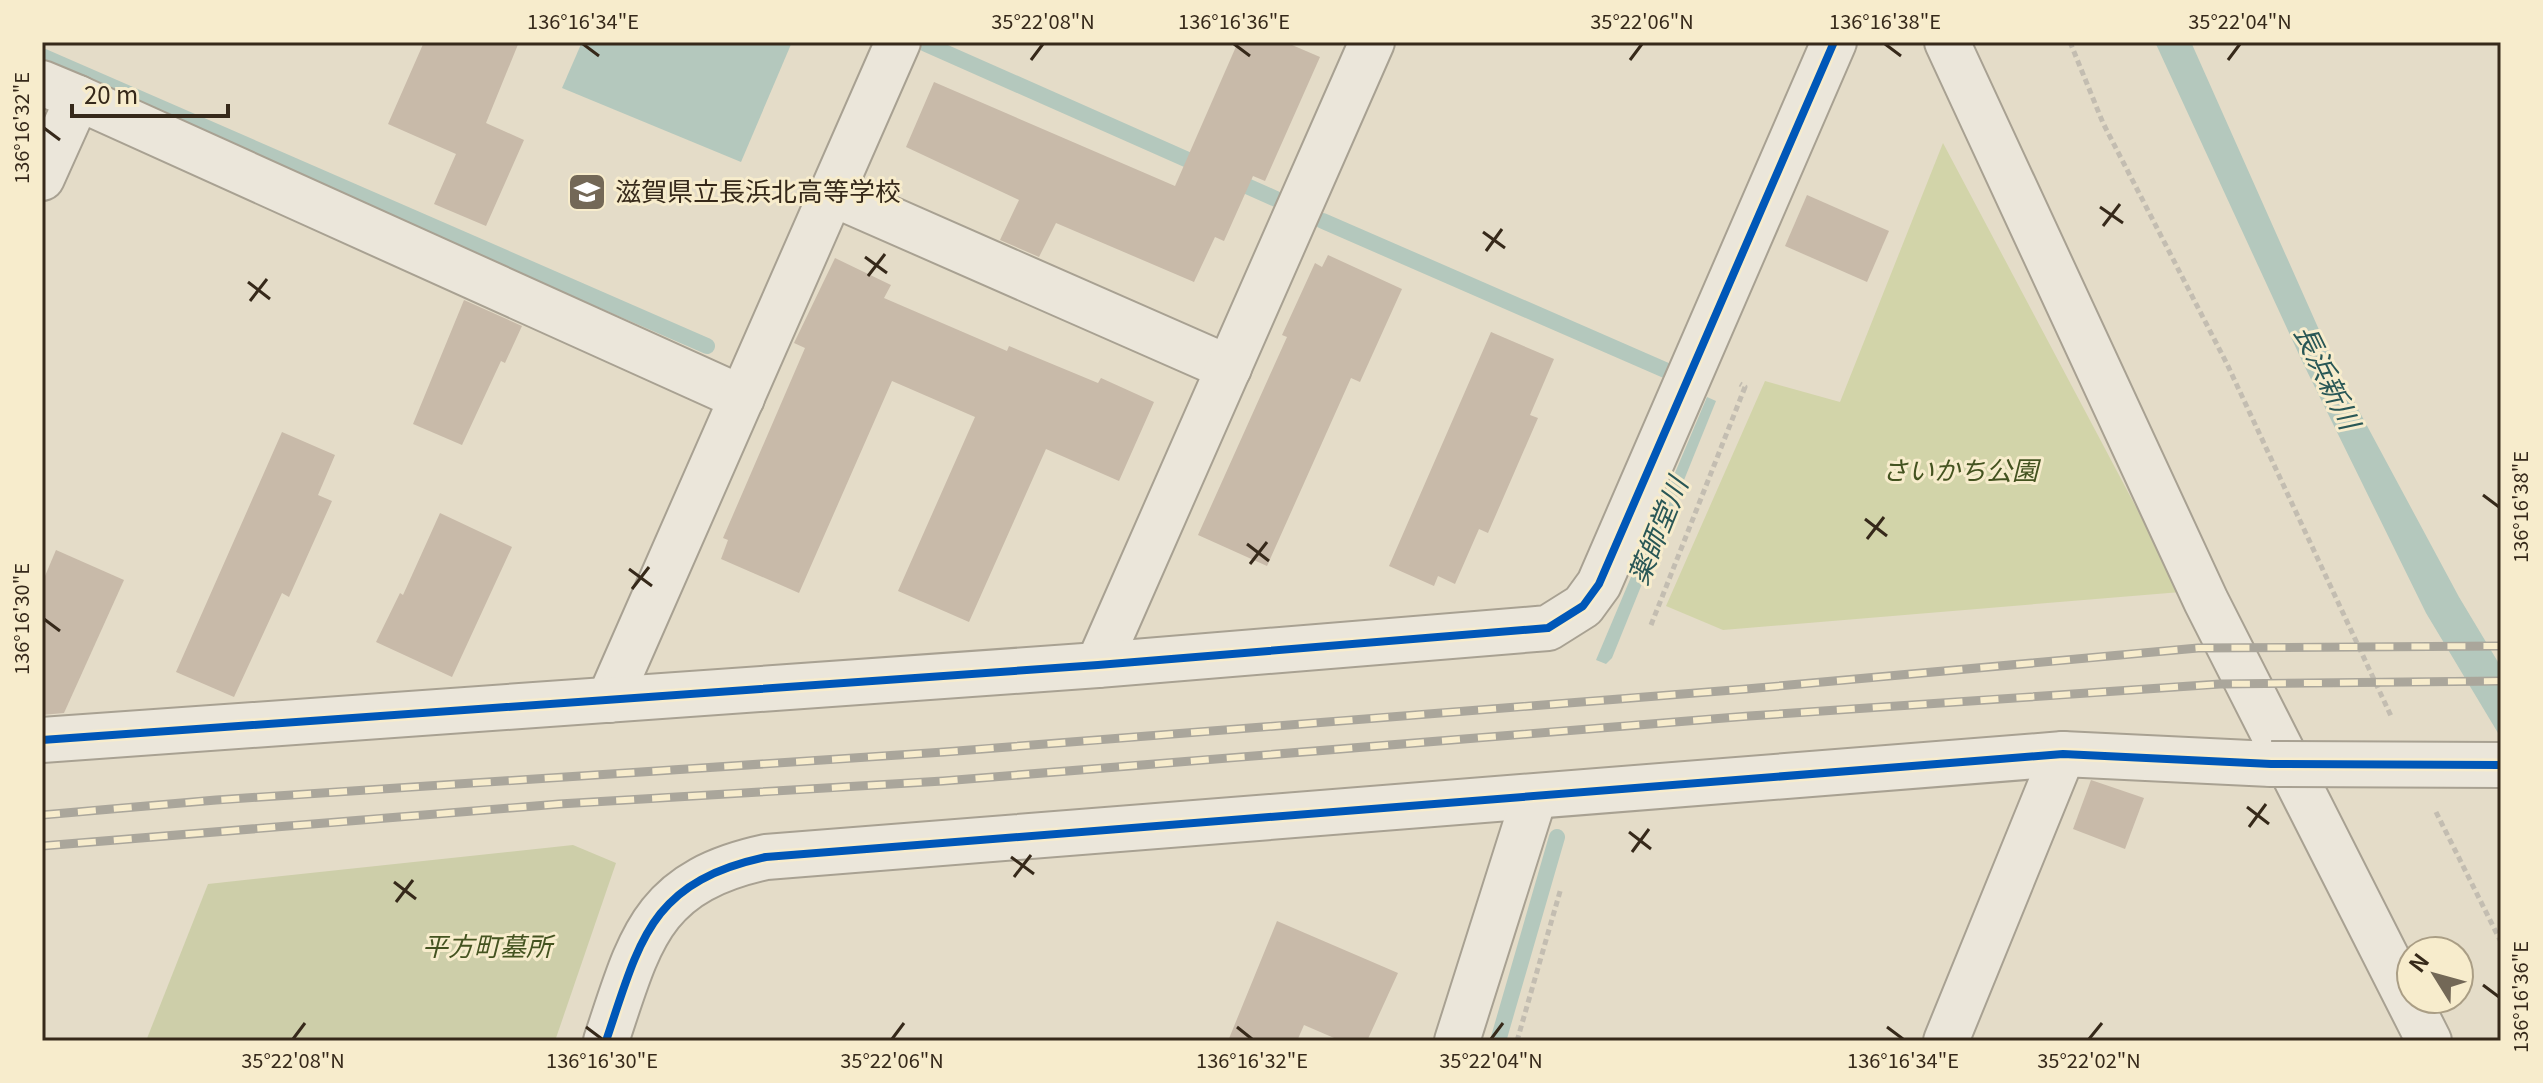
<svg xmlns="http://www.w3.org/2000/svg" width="2543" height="1083" font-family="Georgia,'Noto Sans JP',serif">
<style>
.green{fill:#d2d4a9}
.cemetery{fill:#cdcea9}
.water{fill:#b4c8bd}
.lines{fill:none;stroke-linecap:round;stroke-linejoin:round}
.stream{stroke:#b4c8bd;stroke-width:16}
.building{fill:#c8baa9}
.minor-casing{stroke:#a8a192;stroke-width:48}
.path{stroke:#c3bdb1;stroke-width:5;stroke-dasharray:6 4;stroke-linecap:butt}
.minor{stroke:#ebe6da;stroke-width:44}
.rail-casing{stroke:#aaa69b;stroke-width:9}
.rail{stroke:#f7eccc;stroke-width:6;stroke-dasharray:18;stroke-linecap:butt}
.minor-bridge-casing{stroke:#a8a192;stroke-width:48;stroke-linecap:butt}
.minor-bridge{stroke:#ebe6da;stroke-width:44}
.cycleway-casing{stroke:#f7eccc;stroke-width:13}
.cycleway{stroke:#0057b8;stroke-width:8}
.ticks{fill:none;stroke:#36291a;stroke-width:3}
.labels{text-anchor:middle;stroke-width:6;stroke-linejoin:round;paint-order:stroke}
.poi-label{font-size:26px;fill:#36291a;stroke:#f7eccc;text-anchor:start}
.park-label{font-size:26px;font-style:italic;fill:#445320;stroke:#f7eccc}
.water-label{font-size:28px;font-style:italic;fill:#295756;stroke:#f7eccc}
.neatline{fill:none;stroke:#36291a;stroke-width:3}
.ticks-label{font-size:20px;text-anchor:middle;fill:#36291a}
</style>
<rect width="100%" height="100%" fill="#e4dcc8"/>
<!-- green -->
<polygon class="green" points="1943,143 2181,592 1723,630 1666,606 1765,381 1840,402"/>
<!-- cemetery -->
<polygon class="cemetery" points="573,845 616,863 555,1041 146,1041 208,884"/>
<!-- water -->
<g class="water">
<polygon points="582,42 792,42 741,162 562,88"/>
<polygon points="2155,42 2191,42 2336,368 2459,597 2501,667 2501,738 2426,613 2302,361"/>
<polygon points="1707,397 1716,401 1612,658 1606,664 1596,660"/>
</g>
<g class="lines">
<!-- stream -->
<g class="stream">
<polyline points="926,44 1206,168"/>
<polyline points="42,56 707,346"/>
<polyline points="1231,179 1276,199"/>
<polyline points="1323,221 1665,370"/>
<polyline points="1498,1041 1557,837"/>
</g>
</g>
<!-- building -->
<g class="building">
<polygon points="424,42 519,42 486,123 524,140 486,226 434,204 456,154 388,124"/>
<polygon points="1238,42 1285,42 1320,57 1265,181 1253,176 1224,241 1215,237 1194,282 1056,223 1039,257 1000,240 1019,200 906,147 934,82 1175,186"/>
<polygon points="1807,195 1889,231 1867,282 1785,246"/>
<polygon points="1328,255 1402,289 1360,382 1351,378 1267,566 1198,535 1287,337 1282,335 1315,263 1322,267"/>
<polygon points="835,258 891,285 884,298 1007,351 1009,346 1098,383 1101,378 1154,402 1119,481 1046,449 969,622 898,591 975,417 892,381 799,593 721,559 728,540 723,538 805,348 794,343"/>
<polygon points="464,300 522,326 505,363 501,361 462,445 413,424"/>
<polygon points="1491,332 1554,359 1530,415 1538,418 1488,533 1479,529 1455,584 1438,576 1434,586 1389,566"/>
<polygon points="282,432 335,455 318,495 332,501 289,597 282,593 234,697 176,672"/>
<polygon points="440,513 512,547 452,677 376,642 400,593 403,595"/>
<polygon points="56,550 124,580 64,713 42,715 42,583"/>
<polygon points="2091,780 2144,798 2125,849 2073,829"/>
<polygon points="1277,921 1398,973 1367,1041 1341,1041 1304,1025 1297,1041 1228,1041"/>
</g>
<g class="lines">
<defs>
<g id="minor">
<polyline points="1947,42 2206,601 2429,1041"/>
<polyline points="42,83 78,98 42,178"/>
<polyline points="78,98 742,398"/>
<polyline points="831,193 1229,368"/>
<polyline points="1098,665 1372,42"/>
<polyline points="609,700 898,42"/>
<polyline points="42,740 1098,665 1548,628 1583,606 1599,584 1834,42"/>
<path d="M606,1041C640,940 650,882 766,857L2063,754L2271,764"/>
<polyline points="1457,1041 1534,798"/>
<polyline points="1946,1041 2063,754"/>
</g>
</defs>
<!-- minor casing -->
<use href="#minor" class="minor-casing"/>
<!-- path -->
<g class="path">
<polyline points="2070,42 2103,123 2227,364 2391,716"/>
<polyline points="1651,625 1745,387 1740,384"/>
<polyline points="2436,812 2501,942"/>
<polyline points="1517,1041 1561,888"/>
</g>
<!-- minor -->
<use href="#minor" class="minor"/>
<defs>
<g id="rail">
<polyline points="42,815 216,800 944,752 1746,689 2198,648 2501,646"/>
<polyline points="42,846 559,804 943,781 1749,716 2220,684 2501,681"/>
</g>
</defs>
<!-- rail casing -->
<use href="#rail" class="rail-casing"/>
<!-- rail -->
<use href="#rail" class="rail"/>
<defs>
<polyline id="minor-bridge" points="2271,764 2501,765"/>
</defs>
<!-- minor-bridge casing -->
<use href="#minor-bridge" class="minor-bridge-casing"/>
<!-- minor-bridge -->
<use href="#minor-bridge" class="minor-bridge"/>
<defs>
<g id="cycleway">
<polyline points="42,740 1098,665 1548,628 1583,606 1599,584 1834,42"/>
<path d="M606,1041C640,940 650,882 766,857L2063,754L2271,764L2501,765"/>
</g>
</defs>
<!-- cycleway casing -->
<use href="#cycleway" class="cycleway-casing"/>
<!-- cycleway -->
<use href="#cycleway" class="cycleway"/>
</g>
<!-- ticks -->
<path class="ticks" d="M583,44L599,56M1234,44L1250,56M1885,44L1901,56M1031,60L1043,44M1630,60L1642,44M2228,60L2240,44M44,128L60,140M2100,207L2123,223M2103,226L2120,204M1483,232L1505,248M1486,251L1502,229M865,257L887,273M868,276L885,254M248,282L270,299M250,301L267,279M2483,495L2499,507M1865,519L1887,536M1867,539L1884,517M1247,544L1269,561M1250,564L1267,542M629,569L652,586M632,589L649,567M44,619L60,631M2247,807L2269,824M2249,827L2266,804M1629,832L1651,849M1632,852L1649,829M1011,857L1034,874M1014,877L1031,855M394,882L416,899M396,902L413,880M2483,985L2499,997M586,1027L602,1039M1237,1027L1252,1039M1887,1027L1903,1039M293,1039L305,1023M892,1039L904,1023M1491,1039L1503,1023M2089,1039L2102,1023"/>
<!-- icons -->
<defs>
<symbol id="school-square" viewBox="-11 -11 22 22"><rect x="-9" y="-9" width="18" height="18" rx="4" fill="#736857" stroke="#f7eccc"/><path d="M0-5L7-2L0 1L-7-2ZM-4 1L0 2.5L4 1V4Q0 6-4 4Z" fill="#fff"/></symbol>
</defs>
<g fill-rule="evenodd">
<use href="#school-square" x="565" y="170" width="44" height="44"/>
</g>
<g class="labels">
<!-- poi labels -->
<g class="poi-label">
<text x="615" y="201">滋賀県立長浜北高等学校</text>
</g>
<!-- park labels -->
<g class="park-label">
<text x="1960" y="480">さいかち公園</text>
<text x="487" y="956">平方町墓所</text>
</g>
<!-- water labels -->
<g class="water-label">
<text transform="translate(2327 377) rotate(64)" y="10">長浜新川</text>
<text transform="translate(1658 531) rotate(-68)" y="10">薬師堂川</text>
</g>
</g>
<!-- border -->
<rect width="2543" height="1083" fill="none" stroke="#f7eccc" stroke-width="88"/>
<!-- north arrow -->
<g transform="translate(2435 975) rotate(307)"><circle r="38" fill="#f7eccc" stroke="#aa9e85" stroke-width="2"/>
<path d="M0-6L14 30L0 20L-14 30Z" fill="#736857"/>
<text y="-12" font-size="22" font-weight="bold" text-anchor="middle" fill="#36291a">N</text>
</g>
<!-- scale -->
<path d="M72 104v12h156v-12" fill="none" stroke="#36291a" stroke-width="4"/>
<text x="84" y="104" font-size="24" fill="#36291a" stroke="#f7eccc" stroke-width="6" paint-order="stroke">20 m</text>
<rect x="44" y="44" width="2455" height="995" class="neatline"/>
<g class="ticks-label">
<text x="583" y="29">136°16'34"E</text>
<text x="1043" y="29">35°22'08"N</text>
<text x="1234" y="29">136°16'36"E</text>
<text x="1642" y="29">35°22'06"N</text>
<text x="1885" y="29">136°16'38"E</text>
<text x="2240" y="29">35°22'04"N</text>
<text transform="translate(22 128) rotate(-90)" y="7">136°16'32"E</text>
<text transform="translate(2521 507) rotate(-90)" y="7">136°16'38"E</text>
<text transform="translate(22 619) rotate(-90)" y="7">136°16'30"E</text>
<text transform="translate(2521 997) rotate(-90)" y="7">136°16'36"E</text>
<text x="293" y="1068">35°22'08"N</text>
<text x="602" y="1068">136°16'30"E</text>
<text x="892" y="1068">35°22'06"N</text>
<text x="1252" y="1068">136°16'32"E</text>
<text x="1491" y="1068">35°22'04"N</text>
<text x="1903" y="1068">136°16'34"E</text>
<text x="2089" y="1068">35°22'02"N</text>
</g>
</svg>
